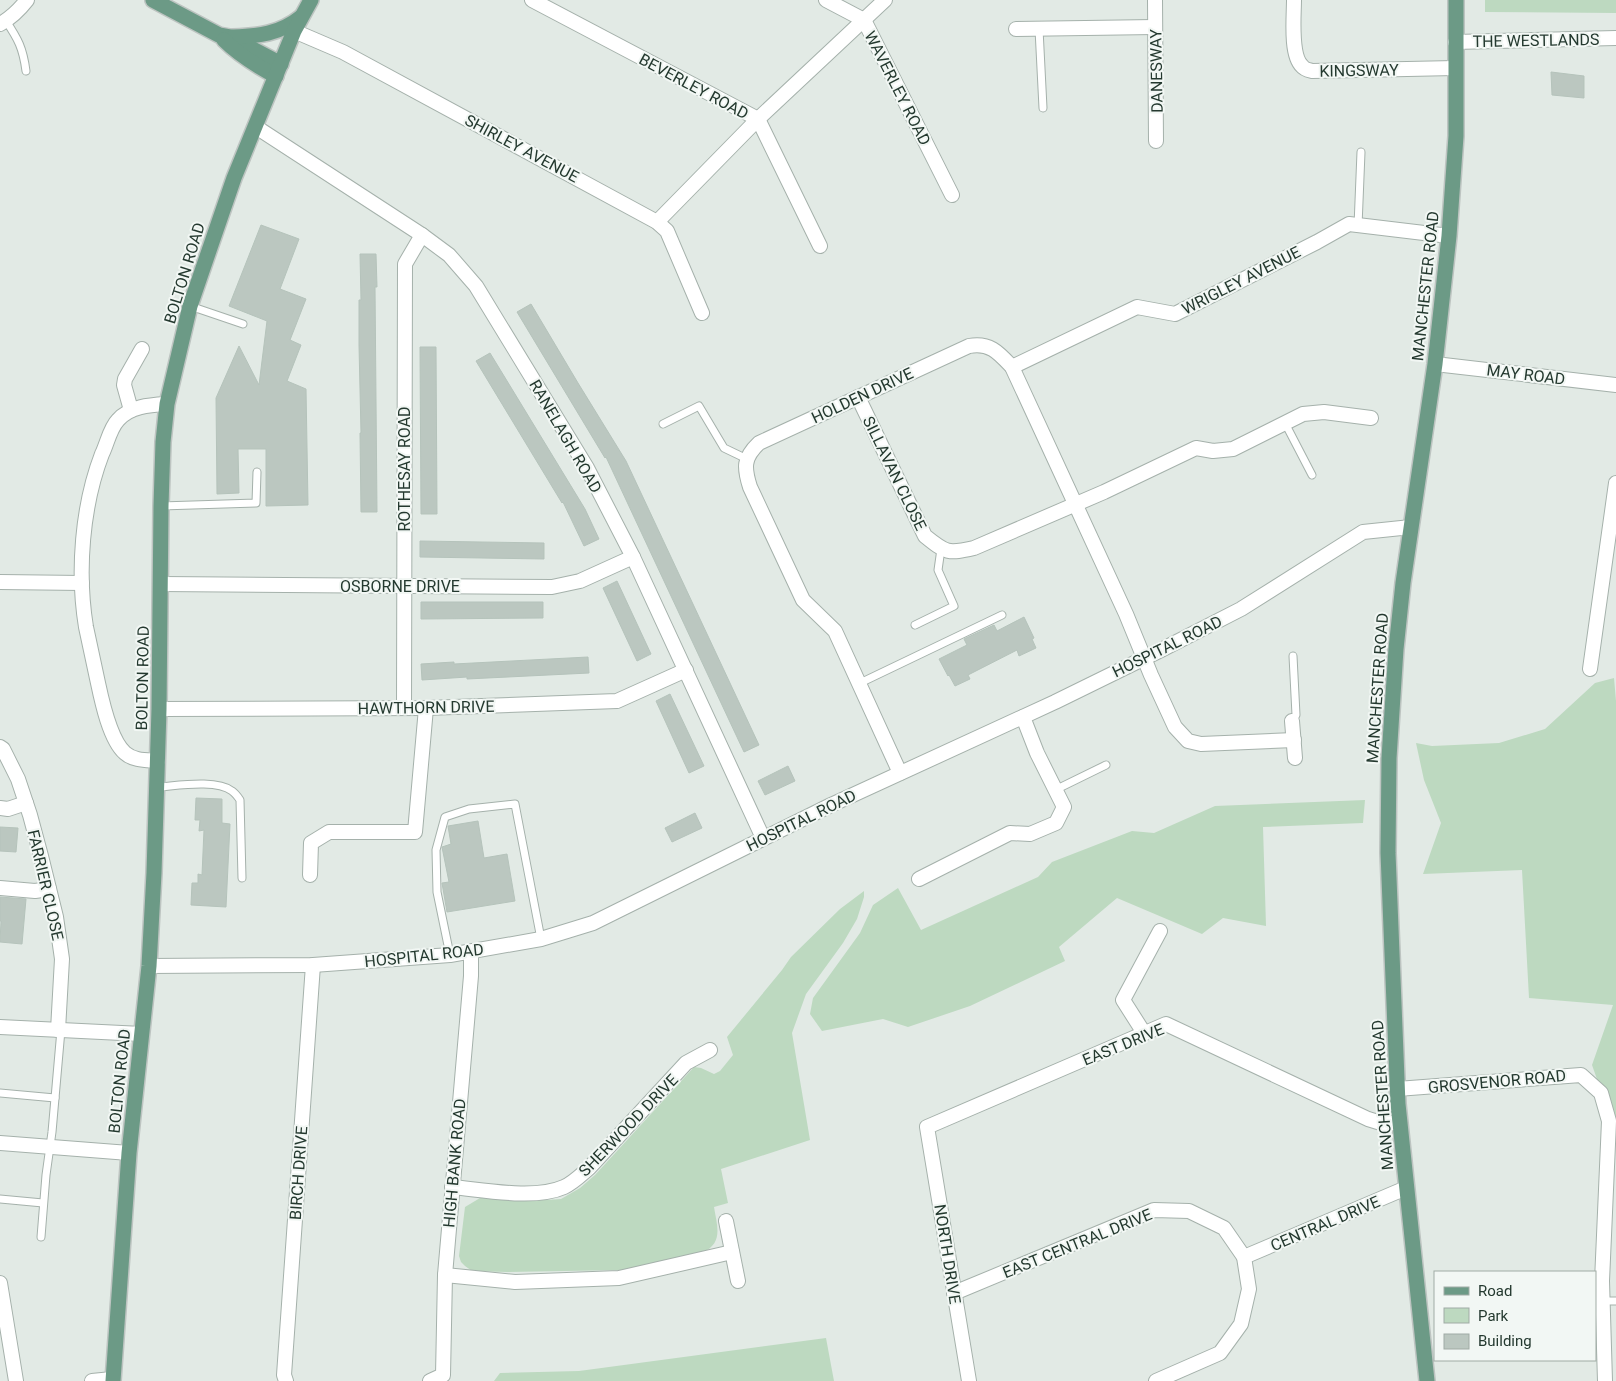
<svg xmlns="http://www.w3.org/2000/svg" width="1616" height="1381" font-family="Roboto,sans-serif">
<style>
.green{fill:#bdd9c0}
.building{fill:#bbc7c0;stroke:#b5c3bb}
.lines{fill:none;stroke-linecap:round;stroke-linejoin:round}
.service-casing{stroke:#a5b1ab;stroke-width:9}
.minor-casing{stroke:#a5b1ab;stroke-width:16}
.primary-casing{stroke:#bdc4c1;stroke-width:18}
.service{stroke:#fff;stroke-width:7}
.minor{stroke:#fff;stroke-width:14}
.primary{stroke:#6c9a86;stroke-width:15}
.labels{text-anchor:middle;stroke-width:4;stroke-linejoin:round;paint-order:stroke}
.street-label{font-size:16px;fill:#24392f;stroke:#f2f7f4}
</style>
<rect width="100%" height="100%" fill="#e2eae5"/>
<!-- green -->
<g class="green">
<polygon points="1485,0 1616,0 1616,13 1485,12"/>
<polygon points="1614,678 1616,701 1616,1133 1592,1065 1613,1005 1529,998 1522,870 1423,874 1441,823 1424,780 1416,743 1432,746 1499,743 1545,729 1595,683"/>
<polygon points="1365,800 1363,823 1263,827 1266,926 1223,918 1202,934 1117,898 1059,947 1065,961 970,1006 908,1027 883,1019 822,1031 810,1014 813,998 860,933 873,905 898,888 921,930 1038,877 1052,862 1132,831 1154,833 1215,806"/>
<path d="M864,891V897L857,919L843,943L806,994L792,1033L810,1140L721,1169L728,1203L714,1207C717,1226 724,1243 702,1253L621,1270L507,1272L472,1271L465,1266L461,1262L459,1256L465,1207L480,1198L547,1200L561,1199L580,1188L595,1175L694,1067L701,1068L714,1074L720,1071L733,1055L727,1037L782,970L791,957L840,909Z"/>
<polygon points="826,1338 834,1381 494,1381 500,1373 579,1371"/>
</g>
<!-- building -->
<g class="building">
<polygon points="1551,72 1584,76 1584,98 1552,95"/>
<polygon points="261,225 299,239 280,289 306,299 290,340 301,345 287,381 306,389 308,505 266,506 266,449 238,449 239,493 217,494 216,398 239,346 259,385 267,321 229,306"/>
<polygon points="360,254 376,254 377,287 375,287 377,512 361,512 360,433 361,433 359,345 359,300 361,300"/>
<polygon points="531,304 578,383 626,461 759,745 744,752 606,457 605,458 517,312"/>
<polygon points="420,347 436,347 437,514 421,514"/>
<polygon points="490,353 585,509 599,539 584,546 563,502 562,503 476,361"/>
<polygon points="420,541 544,543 544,559 420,557"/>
<polygon points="617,581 651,654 637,661 603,588"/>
<polygon points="421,602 543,602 543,618 421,619"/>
<polygon points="1024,617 1034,638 1032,639 1036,648 1019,656 1017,650 968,675 970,679 955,686 949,675 948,676 939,659 967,645 964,639 994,625 997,631"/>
<polygon points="588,657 589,673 467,679 467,677 422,680 421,664 454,662 454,664"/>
<polygon points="670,694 704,766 689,773 656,701"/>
<polygon points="788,766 795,781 765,795 758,781"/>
<polygon points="196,798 222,799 222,823 230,824 226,907 191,905 192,883 198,883 198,874 202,875 204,830 199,831 200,820 195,820"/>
<polygon points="695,813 702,828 672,842 665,828"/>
<polygon points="478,821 484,858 507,854 515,901 447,912 442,883 449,882 442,847 451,844 448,826"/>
<polygon points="0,827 18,828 16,852 0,851"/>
<polygon points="0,897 26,899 22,944 0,942 1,921 0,921"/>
</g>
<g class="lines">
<defs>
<g id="service">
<path d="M6,21C18,39 23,48 26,71"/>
<polyline points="1039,29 1043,108"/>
<polyline points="1358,226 1361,152"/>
<polyline points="190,306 243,324"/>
<polyline points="1285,423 1312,475"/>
<polyline points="663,424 699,406 724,448 747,459"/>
<polyline points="161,506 256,503 257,472"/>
<polyline points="915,625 954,606 938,570 941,549"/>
<polyline points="858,684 1002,615"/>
<polyline points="1292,721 1296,715 1293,656"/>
<path d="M157,787C176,786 216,779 232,791C235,793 238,797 240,800L242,878"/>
<polyline points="1055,790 1106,765"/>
<polyline points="450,955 437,892 436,850 445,817 469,809 515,804 541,939"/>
<polyline points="0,1093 55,1098"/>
<polyline points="0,1199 43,1203"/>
<polyline points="41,1237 46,1175 52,1132 61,1030"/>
<polyline points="1603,1301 1616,1301"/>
</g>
<g id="minor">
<polyline points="532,0 758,119 820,246"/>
<polyline points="826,0 864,20 952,195"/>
<polyline points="1155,0 1156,141"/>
<path d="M1294,0C1294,16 1290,55 1302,66C1304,69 1308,70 1312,71L1455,68"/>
<path d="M0,24C11,18 20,9 27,0"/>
<polyline points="1016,29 1155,27"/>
<polyline points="294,31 343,52 657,222 667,231 702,313"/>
<polyline points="1455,42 1616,38"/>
<polyline points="256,127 422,235 449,255 476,286 587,468 633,557 763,838"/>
<polyline points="657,222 758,119 885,0"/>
<polyline points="1435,364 1616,385"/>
<polyline points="1012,367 1137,307 1175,314 1317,242 1349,224 1449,236"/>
<path d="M858,397L925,536C946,553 948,554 974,548L1104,492L1196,448L1213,451L1233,449L1303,414L1324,412L1371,418"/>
<polyline points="131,410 124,385 125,379 142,349"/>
<polyline points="0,582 82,583"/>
<polyline points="161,584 552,587 580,581 633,557"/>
<polyline points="1590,669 1616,483"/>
<polyline points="404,708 405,264 422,235"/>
<polyline points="159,709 426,708 617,701 686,670"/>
<polyline points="1292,721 1295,758"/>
<polyline points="0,747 3,749 18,779 30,815 41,856 56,917 62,959 58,1030"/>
<path d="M158,761C147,760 134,761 125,753C110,740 102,702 98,683C94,664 90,646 86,627C77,572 82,506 102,454C107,444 110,428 118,420C130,406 150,405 167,404"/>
<path d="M900,773L835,631L803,600L750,487C744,468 743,458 759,443L969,346C990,342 999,353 1012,367L1126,614L1151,675L1175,727L1188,741L1201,744L1294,740"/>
<polyline points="0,808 8,809 26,803"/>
<polyline points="310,875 311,843 329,832 415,832 426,708"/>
<polyline points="919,879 1010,833 1030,834 1056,823 1064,807 1037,753 1023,717"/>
<polyline points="0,888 35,891 49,889"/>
<polyline points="149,966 313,965 450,955 541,939 593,923 831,805 1055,702 1161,650 1241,609 1363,532 1411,527"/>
<polyline points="0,1027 142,1034"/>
<polyline points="1144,1033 1123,1000 1160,931"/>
<polyline points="1397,1089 1581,1075 1601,1093 1609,1121 1602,1281 1605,1381"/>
<polyline points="0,1143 129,1153"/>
<path d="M452,1187C484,1190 535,1200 564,1187C573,1183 581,1175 589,1168L686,1063L710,1050"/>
<polyline points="726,1221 738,1281"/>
<polyline points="1244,1257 1406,1188"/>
<polyline points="445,1275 515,1282 619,1278 732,1252"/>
<polyline points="0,1283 16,1381"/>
<polyline points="954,1293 1154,1210 1189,1211 1224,1228 1244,1257 1249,1289 1241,1324 1220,1353 1156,1381"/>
<polyline points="92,1381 112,1379"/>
<polyline points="286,1381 284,1375 313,965"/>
<polyline points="430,1381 443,1375 445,1275 471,976 471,952"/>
<polyline points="969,1381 927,1127 1166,1024 1368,1119 1381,1123 1400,1123"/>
</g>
<g id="primary">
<polyline points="153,0 219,35 230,37 281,64"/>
<path d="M233,37C258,36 280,34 301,17"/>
<path d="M224,40C240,56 257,66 276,76"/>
<polyline points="113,1381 129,1153 149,966 154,873 159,709 161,506 163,442 167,404 190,306 234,178 294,31 311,0"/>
<polyline points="1427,1381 1398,1104 1388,853 1389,758 1396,649 1403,583 1435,364 1449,236 1456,136 1456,0"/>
</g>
</defs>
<!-- service casing -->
<use href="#service" class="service-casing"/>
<!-- minor casing -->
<use href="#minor" class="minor-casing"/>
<!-- primary casing -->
<use href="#primary" class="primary-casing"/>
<!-- service -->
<use href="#service" class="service"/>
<!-- minor -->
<use href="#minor" class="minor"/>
<!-- primary -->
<use href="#primary" class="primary"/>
</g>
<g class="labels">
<!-- street labels -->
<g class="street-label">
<text transform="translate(1536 40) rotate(-1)" y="6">THE WESTLANDS</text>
<text transform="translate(1359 70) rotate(-1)" y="6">KINGSWAY</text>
<text transform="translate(1156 71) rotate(-91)" y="6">DANESWAY</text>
<text transform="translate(694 86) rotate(28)" y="6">BEVERLEY ROAD</text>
<text transform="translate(898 88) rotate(63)" y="6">WAVERLEY ROAD</text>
<text transform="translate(522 148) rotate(28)" y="6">SHIRLEY AVENUE</text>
<text transform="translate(184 273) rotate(-73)" y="6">BOLTON ROAD</text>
<text transform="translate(1241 280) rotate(-27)" y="6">WRIGLEY AVENUE</text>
<text transform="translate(1425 286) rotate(-84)" y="6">MANCHESTER ROAD</text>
<text transform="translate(1526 374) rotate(7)" y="6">MAY ROAD</text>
<text transform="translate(862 395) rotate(-25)" y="6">HOLDEN DRIVE</text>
<text transform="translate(566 436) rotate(60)" y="6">RANELAGH ROAD</text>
<text transform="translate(404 469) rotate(-90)" y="6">ROTHESAY ROAD</text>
<text transform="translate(895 473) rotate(64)" y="6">SILLAVAN CLOSE</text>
<text x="400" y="592">OSBORNE DRIVE</text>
<text transform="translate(1167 646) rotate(-26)" y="6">HOSPITAL ROAD</text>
<text transform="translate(142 678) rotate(-89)" y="6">BOLTON ROAD</text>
<text transform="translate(1377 688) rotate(-86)" y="6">MANCHESTER ROAD</text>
<text transform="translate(426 707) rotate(-1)" y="6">HAWTHORN DRIVE</text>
<text transform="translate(801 820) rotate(-26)" y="6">HOSPITAL ROAD</text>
<text transform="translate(46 885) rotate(77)" y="6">FARRIER CLOSE</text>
<text transform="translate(424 955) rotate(-6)" y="6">HOSPITAL ROAD</text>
<text transform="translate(1123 1044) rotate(-22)" y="6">EAST DRIVE</text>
<text transform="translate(119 1081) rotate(-84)" y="6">BOLTON ROAD</text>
<text transform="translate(1497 1081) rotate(-5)" y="6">GROSVENOR ROAD</text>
<text transform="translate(1382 1095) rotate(-94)" y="6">MANCHESTER ROAD</text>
<text transform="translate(628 1125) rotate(-46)" y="6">SHERWOOD DRIVE</text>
<text transform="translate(454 1163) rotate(-85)" y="6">HIGH BANK ROAD</text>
<text transform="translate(298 1173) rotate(-86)" y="6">BIRCH DRIVE</text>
<text transform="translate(1325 1223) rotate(-23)" y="6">CENTRAL DRIVE</text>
<text transform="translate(1077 1243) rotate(-22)" y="6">EAST CENTRAL DRIVE</text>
<text transform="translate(948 1254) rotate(81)" y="6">NORTH DRIVE</text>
</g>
</g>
<!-- legend -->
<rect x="1434" y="1271" width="162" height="90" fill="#f2f7f4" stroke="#a0aba5"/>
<rect x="1444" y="1287" width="25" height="8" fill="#6c9a86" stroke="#a0aba5"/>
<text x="1478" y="1296" font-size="15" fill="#24392f">Road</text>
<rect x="1444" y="1308" width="25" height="15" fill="#bdd9c0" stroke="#a0aba5"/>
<text x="1478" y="1321" font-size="15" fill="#24392f">Park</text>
<rect x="1444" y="1334" width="25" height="15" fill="#bbc7c0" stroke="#a0aba5"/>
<text x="1478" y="1346" font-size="15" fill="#24392f">Building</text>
</svg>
